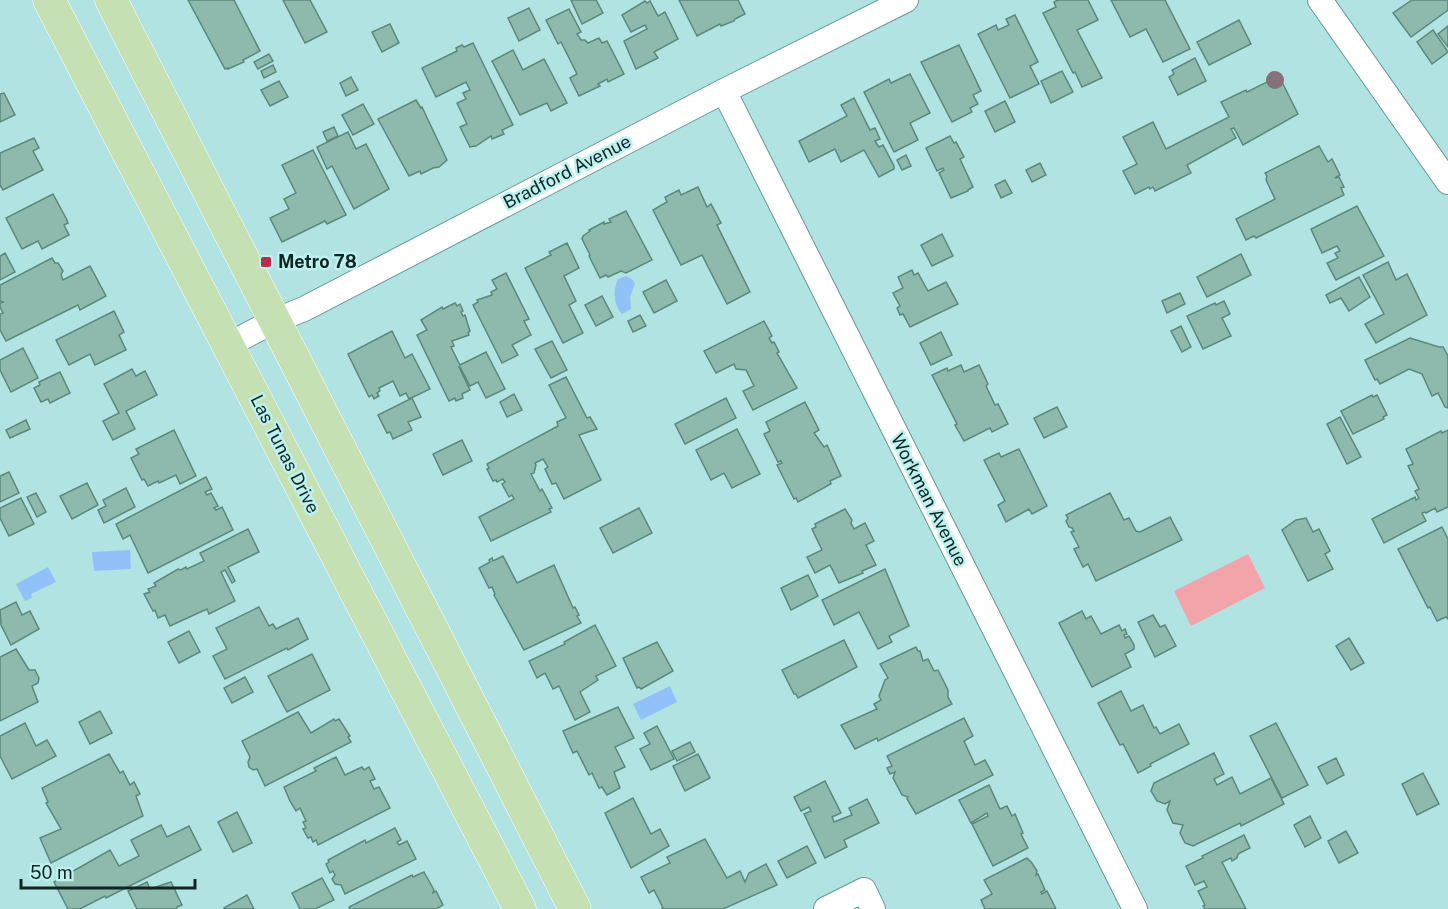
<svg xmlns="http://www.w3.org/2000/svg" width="1448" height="909" font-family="'Public Sans',sans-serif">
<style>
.green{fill:#f3a4aa}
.water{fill:#92c1fa}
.building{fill:#8dbaac;stroke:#5b887a;stroke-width:1.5}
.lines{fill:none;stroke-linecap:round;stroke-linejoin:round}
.minor-casing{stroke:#659795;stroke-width:26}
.major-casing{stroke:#fff;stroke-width:33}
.minor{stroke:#fff;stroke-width:24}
.major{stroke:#c5e0b3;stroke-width:32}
.tree{fill:#867079}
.poi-dot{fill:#bc2b4b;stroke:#bdf1ef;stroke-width:2}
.labels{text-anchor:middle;stroke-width:5;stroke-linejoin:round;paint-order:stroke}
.street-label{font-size:18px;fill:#102424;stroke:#bdf1ef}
.poi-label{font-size:18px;font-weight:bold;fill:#102424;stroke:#bdf1ef;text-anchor:start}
</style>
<rect width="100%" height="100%" fill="#b0e3e2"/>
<!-- green -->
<polygon class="green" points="1248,554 1265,588 1191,626 1174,591"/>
<!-- water -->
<g class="water">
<path d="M626,276L632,279L635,284L630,297L631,309L622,314C613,305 613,290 618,279Z"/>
<polygon points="130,550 131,569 94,571 92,552"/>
<polygon points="48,567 56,582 31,594 32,598 25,601 16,584"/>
<polygon points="670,686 677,702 641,720 633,704"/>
</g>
<!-- building -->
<g class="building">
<polygon points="188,0 234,0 260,51 243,60 244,62 228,69 228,68 225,69"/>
<polygon points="283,0 310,0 327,32 305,43"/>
<polygon points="571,0 596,0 603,13 582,24"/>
<polygon points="679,0 738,0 745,14 735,19 734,21 721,26 720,24 697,36"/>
<polygon points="1058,0 1088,0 1098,20 1077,30 1102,78 1082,87 1075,72 1073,73 1043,13 1056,7 1054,2"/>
<polygon points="1111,0 1165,0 1190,49 1163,62 1146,29 1130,37"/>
<polygon points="1412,0 1448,0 1448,10 1411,37 1393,13"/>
<polygon points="645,1 647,3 650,1 658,16 665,12 678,39 654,52 658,58 636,69 624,41 647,29 645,25 631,32 622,15"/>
<polygon points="529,8 540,30 519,41 508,18"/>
<polygon points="569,9 581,32 577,34 581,40 585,40 588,43 599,38 602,43 607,41 624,74 608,82 607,79 598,84 600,86 579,96 570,78 577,74 561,42 558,44 546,20"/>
<polygon points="1015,15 1038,62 1030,66 1039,84 1010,98 978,34 996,25 998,30 1009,25 1006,19"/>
<polygon points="1239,20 1251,44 1209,65 1197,42"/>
<polygon points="390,24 399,43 382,52 372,32"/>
<polygon points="1448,26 1448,47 1438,34"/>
<polygon points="1433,30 1448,52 1432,64 1417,42"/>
<polygon points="473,43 513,125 502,130 504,134 492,139 491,136 476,146 470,147 460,127 467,124 457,103 466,99 463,93 470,90 466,82 436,97 422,68 457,51 456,48 462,45 464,47"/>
<polygon points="959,45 981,91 973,95 978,104 970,108 972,112 952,122 921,62"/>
<polygon points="513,50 523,70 544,59 567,103 551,111 547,103 520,115 492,61"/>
<polygon points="269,54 273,61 258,69 254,62"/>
<polygon points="1195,58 1206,81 1178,95 1169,77 1174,74 1172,70"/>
<polygon points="273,65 276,72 264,78 261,71"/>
<polygon points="1062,71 1073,92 1051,103 1041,81"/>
<polygon points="910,74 930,113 910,123 918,140 894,152 864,92 889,79 891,83"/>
<polygon points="1279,76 1298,114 1243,145 1234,128 1231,129 1236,138 1187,165 1191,173 1155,191 1153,187 1150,189 1149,187 1135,194 1123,171 1137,164 1123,137 1153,122 1166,149 1229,117 1221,102 1246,90 1247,92"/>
<polygon points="351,77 358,90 346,96 340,83"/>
<polygon points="279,81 288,97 270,106 261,90"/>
<polygon points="4,93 15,115 0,122 0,94"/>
<polygon points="854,98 870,130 875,128 880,139 875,141 879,147 883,145 894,166 894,169 879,177 864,150 841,162 835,149 809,162 799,141 847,116 841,105"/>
<polygon points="416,100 421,108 422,107 447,160 439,167 433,168 421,174 420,171 409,176 378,119"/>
<polygon points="1005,101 1015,122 995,132 985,111"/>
<polygon points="363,104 374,124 353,135 342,115"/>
<polygon points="334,127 338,136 327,141 323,132"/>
<polygon points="348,132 356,149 366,144 389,189 354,209 332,166 327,169 317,147"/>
<polygon points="950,136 954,143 956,142 964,157 960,159 973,187 968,190 968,191 951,198 939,173 944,170 943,168 937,171 926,148"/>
<polygon points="34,138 39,148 33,151 43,170 3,190 0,185 0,153"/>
<polygon points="1319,146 1328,162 1332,159 1340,175 1335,178 1339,177 1344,187 1341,188 1344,195 1256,238 1254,236 1246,240 1236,219 1275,199 1266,180 1267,176 1265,173"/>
<polygon points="313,150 346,215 327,224 325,221 282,242 270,218 289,209 284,199 296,193 282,165"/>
<polygon points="906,155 911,166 902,170 897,160"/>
<polygon points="1040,163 1046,175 1032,182 1026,170"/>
<polygon points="1005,180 1012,193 1001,198 995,185"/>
<polygon points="698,187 707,207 711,204 721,223 717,225 750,292 727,304 702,255 681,265 653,210 667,202 665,197 679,190 681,195"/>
<polygon points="53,194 67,220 68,223 64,225 69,235 42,249 38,241 22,249 6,218"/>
<polygon points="1357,206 1384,256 1336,280 1327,263 1338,258 1335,253 1340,251 1337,246 1322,253 1311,229"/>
<polygon points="626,211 652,260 626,273 621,271 608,277 606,275 600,278 589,256 590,255 582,239 583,236 590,231 589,230 604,222 604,224 611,222 609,219"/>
<polygon points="942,234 953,256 932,266 921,245"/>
<polygon points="567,243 579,268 564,276 576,301 569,305 583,333 563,343 525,268 551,255 549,252"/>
<polygon points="5,253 15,272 0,280 0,256"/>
<polygon points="1241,254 1251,275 1207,297 1197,277"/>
<polygon points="52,258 55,263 58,263 63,271 61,275 63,280 90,266 106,296 80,310 78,305 6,341 0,330 0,314 3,313 0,307 0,303 3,302 0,301 0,285"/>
<polygon points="1388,262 1396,280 1407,274 1427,315 1376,343 1365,324 1384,314 1363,275"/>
<polygon points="912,270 914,275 918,273 928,291 946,282 958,304 910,327 903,314 900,315 897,308 900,306 893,293 903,288 898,277"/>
<polygon points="506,273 529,319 524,321 531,335 512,345 518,355 502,363 473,305 478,302 477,300 492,295 491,292 497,289 492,280"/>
<polygon points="1359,277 1370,297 1349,311 1341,298 1330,303 1326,295"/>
<polygon points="666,280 677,301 654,313 643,292"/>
<polygon points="1180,293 1185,304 1167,313 1162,301"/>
<polygon points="602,296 613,317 596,326 585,305"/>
<polygon points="1224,301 1230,314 1222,318 1231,336 1203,349 1187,316 1215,303 1216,305"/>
<polygon points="455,303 457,306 460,304 463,311 461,312 463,316 465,315 470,331 468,333 469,335 452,341 454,346 451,347 460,365 486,352 505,389 486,398 478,382 470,386 460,367 459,367 470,390 462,394 463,398 456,401 455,398 449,401 417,335 427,330 421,320 442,307 443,309"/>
<polygon points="114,311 124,332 119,335 126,350 95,365 90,354 69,365 56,340"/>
<polygon points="640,315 646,326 633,332 628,321"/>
<polygon points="764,321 772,336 769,338 772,343 774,342 779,352 777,353 797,388 753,410 743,391 754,386 746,370 736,369 734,364 716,373 704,351"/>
<polygon points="1181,326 1191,347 1182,352 1171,331"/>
<polygon points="392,331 405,358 412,354 430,389 409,399 406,393 400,396 393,381 379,388 380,391 377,393 379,396 374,399 372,395 369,397 348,354"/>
<polygon points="941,332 952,355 931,365 920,343"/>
<polygon points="1410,338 1439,347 1443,347 1448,356 1448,408 1445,407 1438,393 1432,396 1422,374 1409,369 1380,384 1377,379 1375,380 1365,360"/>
<polygon points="552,341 567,370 551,378 535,349"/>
<polygon points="23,348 38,378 11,392 0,370 0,360"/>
<polygon points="961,365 964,372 979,365 988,384 986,386 995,405 998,404 1008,424 992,432 990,428 964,441 955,425 957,424 932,375 947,368 948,371"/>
<polygon points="132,369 136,376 145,371 157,395 126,411 135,429 113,440 103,421 119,413 104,384"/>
<polygon points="60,372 70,393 50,403 48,399 41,402 34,388 40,385 39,382"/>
<polygon points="566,377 587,418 590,417 597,429 579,435 601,480 564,499 556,483 552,484 545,469 548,467 543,459 535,463 536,465 534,473 531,474 540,491 542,489 552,508 549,509 551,512 491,541 479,517 514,499 512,495 509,497 502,484 505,482 503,479 497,482 496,480 493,481 487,469 489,468 487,464 558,426 557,422 566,418 549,385"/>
<polygon points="514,394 522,410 507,417 500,402"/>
<polygon points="1372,395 1373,397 1377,395 1387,415 1383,417 1384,419 1353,434 1341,411"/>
<polygon points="412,398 421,417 408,422 412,430 393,439 390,432 387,433 378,415"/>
<polygon points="726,398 736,418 685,444 675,424"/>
<polygon points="805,402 819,430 814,433 824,447 827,445 841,476 830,481 831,484 798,502 796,498 794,499 777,465 782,463 781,461 778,462 764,434 770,431 766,422"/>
<polygon points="1057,407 1067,427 1044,438 1034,418"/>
<polygon points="1340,417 1361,457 1347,464 1327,424"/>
<polygon points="26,420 30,429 10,438 6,430"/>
<polygon points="737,429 760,474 732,488 724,473 711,480 696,450"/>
<polygon points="174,430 196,476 180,484 176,475 159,483 158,481 148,486 144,479 142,480 131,458 139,454 136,449"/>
<polygon points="1448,430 1448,507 1437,512 1435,508 1426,513 1425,512 1422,513 1426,521 1384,543 1372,519 1415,497 1416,500 1419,498 1415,491 1419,489 1408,466 1413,464 1406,449 1441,431 1442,433"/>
<polygon points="462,440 472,461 443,475 433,454"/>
<polygon points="1019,449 1047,506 1032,514 1029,509 1006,522 998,505 1005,501 984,460 999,453 1001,457"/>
<polygon points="9,472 19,493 0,502 0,476"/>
<polygon points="206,477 212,489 205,492 207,495 211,493 218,506 214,508 216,510 222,507 233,530 148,573 130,535 123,539 116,524"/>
<polygon points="87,483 98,505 72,519 60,496"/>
<polygon points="126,488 135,507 104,523 98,510 106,506 103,500"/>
<polygon points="36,493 46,512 37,517 27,497"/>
<polygon points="1110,493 1124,520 1129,518 1136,531 1140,532 1170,517 1182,540 1096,581 1088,564 1083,567 1074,549 1079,547 1071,532 1074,531 1072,528 1069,527 1066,521 1068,518 1066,515"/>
<polygon points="21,498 34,524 9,536 0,518 0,508"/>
<polygon points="639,508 652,533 613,553 600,528"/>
<polygon points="845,509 852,520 851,523 854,529 865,523 874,541 866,545 876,565 862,571 863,573 839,583 830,565 815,573 807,557 822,550 812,529 816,527 815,524"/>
<polygon points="1306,518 1313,532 1319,529 1330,551 1325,554 1333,569 1308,581 1282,530 1296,520"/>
<polygon points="1442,527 1448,539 1448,619 1446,617 1437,621 1430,607 1428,608 1398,549"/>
<polygon points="248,529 259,552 228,567 235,581 232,583 225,570 221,572 235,601 209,614 207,609 170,626 165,615 158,618 155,610 153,611 144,594 150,592 148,589 156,586 154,583 178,569 181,570 186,567 187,569 204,561 200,553"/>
<polygon points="503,556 517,583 554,565 573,608 575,607 579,615 577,616 581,623 524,650 494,595 495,594 492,587 489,588 479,568 490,562 489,560 492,558 493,561"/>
<polygon points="885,569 909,626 889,636 892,642 878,649 859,612 834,625 822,600"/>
<polygon points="808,575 818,596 791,610 781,588"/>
<polygon points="16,602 22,615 30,611 39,629 11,645 1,625 0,610"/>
<polygon points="259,607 269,626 273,624 276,629 298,618 308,639 288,650 287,648 225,679 213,656 227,649 216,628"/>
<polygon points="1082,611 1086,619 1091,616 1101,634 1119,625 1122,631 1125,629 1127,634 1124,635 1125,638 1129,636 1134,645 1134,649 1125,654 1131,667 1092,687 1059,623"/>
<polygon points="1153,615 1160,627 1165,625 1176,646 1155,657 1138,622"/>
<polygon points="595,625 616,666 596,676 598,680 580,692 590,712 575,720 559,686 553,689 545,673 537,678 529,661 565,644 564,642"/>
<polygon points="189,631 200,652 179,663 168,642"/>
<polygon points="1349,638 1364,663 1351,670 1336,646"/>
<polygon points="844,640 857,667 798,698 796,694 794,694 782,670"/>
<polygon points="657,642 673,671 641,689 639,687 637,688 623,658"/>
<polygon points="916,647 918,651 920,651 923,661 928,659 934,671 938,670 948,690 948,697 952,704 878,741 877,738 855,749 841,725 877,709 874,704 881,700 879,696 885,680 888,678 880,664"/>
<polygon points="16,649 29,670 35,670 39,678 38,683 32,686 38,702 0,721 0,657"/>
<polygon points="312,654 330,690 287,712 268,676"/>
<polygon points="245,677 253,692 232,703 224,688"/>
<polygon points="1121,691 1131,711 1143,705 1154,728 1156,727 1160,734 1179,724 1189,744 1150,764 1151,766 1138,773 1123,744 1120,745 1098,703"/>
<polygon points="618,707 634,738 615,747 625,767 614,772 620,788 607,795 602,787 599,788 592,773 589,775 577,751 573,753 563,731"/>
<polygon points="100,711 112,733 90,744 79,722"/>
<polygon points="298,712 311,733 334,719 335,721 339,719 350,736 348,737 351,742 265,786 257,769 253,770 249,767 248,762 250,757 242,741"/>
<polygon points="964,718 973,736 964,741 975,765 985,760 993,775 916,814 907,799 908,797 902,795 893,778 895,772 890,774 887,768 892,766 887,756"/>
<polygon points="25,723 36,746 47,740 56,756 12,779 0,756 0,736"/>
<polygon points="1276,723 1308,785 1282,798 1250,736"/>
<polygon points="657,726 674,759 651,770 640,749 650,744 644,733"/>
<polygon points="690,742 695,752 677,761 672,751"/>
<polygon points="1214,753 1224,774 1214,779 1217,785 1232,777 1240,794 1271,778 1284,804 1241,826 1240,823 1193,846 1185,843 1180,833 1183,825 1173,823 1167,810 1170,801 1165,804 1157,801 1151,791 1154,783"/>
<polygon points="109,754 120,773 123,771 130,785 134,782 140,794 136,796 143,816 51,863 40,838 61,829 46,803 48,802 42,788"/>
<polygon points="698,754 710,778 685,791 673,766"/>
<polygon points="336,757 345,775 362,767 364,770 369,767 375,779 370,781 374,789 379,787 390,808 318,845 316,840 313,842 311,837 308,838 303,829 306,828 303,822 306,821 300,808 296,811 290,801 284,787 316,771 314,768"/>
<polygon points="1336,758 1344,775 1327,784 1318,767"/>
<polygon points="1423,773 1439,804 1417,815 1402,784"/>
<polygon points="825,781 841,813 832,817 834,822 852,815 849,808 867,799 879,823 844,840 847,847 825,858 804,814 811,811 809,807 801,811 794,797"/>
<polygon points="989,785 1000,809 1007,806 1012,816 1015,814 1023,833 1021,834 1028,848 993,866 972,824 988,816 987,813 971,823 959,800"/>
<polygon points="633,798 651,834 660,829 669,846 631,868 605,813"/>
<polygon points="237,812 252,843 233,852 218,822"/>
<polygon points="1310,816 1321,838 1305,847 1294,825"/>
<polygon points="161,825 167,837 189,826 201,850 106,898 105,896 80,909 68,909 54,882 110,850 119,866 139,856 131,840"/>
<polygon points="395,828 401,840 397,842 399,845 407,841 416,859 345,894 341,885 335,884 332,879 335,875 333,871 330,873 326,864 329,862 328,860 365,840 366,843"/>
<polygon points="1346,831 1358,853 1339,863 1328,841"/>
<polygon points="1244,835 1250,848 1238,854 1237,858 1232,861 1231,858 1222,862 1246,909 1205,909 1203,906 1205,905 1198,891 1207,887 1204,881 1195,885 1186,866 1203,858 1202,856"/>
<polygon points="705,839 727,878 740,871 745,882 749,873 766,864 777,885 723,909 661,909 663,908 654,890 649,893 641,877 670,863 667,857"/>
<polygon points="807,846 816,863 787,878 778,861"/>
<polygon points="1027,858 1032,863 1037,871 1036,875 1038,874 1045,890 1041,892 1042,894 1047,891 1056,909 985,909 981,900 992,894 984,880"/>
<polygon points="424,872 434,890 433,893 436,891 443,905 436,909 350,909 349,907 412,875 413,877"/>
<polygon points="322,878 334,900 315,909 300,909 292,893"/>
<polygon points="147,882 150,889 171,882 182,905 177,907 177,909 137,909 128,891"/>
<polygon points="247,895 254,909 225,909 224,908"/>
</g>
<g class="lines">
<defs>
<g id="minor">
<polyline points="1320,0 1448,182"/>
<polyline points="724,91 1135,909"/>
<polyline points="228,345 274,321 304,309 724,91 906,0"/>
<polyline points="826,909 864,890 873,909"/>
</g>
<g id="major">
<polyline points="49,0 520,909"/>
<polyline points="111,0 575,909"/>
</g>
</defs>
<!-- minor casing -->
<use href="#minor" class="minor-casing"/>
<!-- major casing -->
<use href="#major" class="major-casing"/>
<!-- minor -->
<use href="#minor" class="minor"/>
<!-- major -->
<use href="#major" class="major"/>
</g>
<!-- trees -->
<circle class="tree" cx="1275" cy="80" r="9"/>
<!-- markers -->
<rect class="poi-dot" x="260" y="256" width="12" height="12" rx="3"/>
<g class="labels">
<!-- street labels -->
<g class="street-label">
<text transform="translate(567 172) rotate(-27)" y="6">Bradford Avenue</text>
<text transform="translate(285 454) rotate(63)" y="6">Las Tunas Drive</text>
<text transform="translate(929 500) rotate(63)" y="6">Workman Avenue</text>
</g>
<!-- poi labels -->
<g class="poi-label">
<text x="278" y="268">Metro 78</text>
</g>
</g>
<!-- scale -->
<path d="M21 879v9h174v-9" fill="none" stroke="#102424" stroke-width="3"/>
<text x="30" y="879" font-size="18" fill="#102424" stroke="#bdf1ef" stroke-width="4.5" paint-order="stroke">50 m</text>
</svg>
